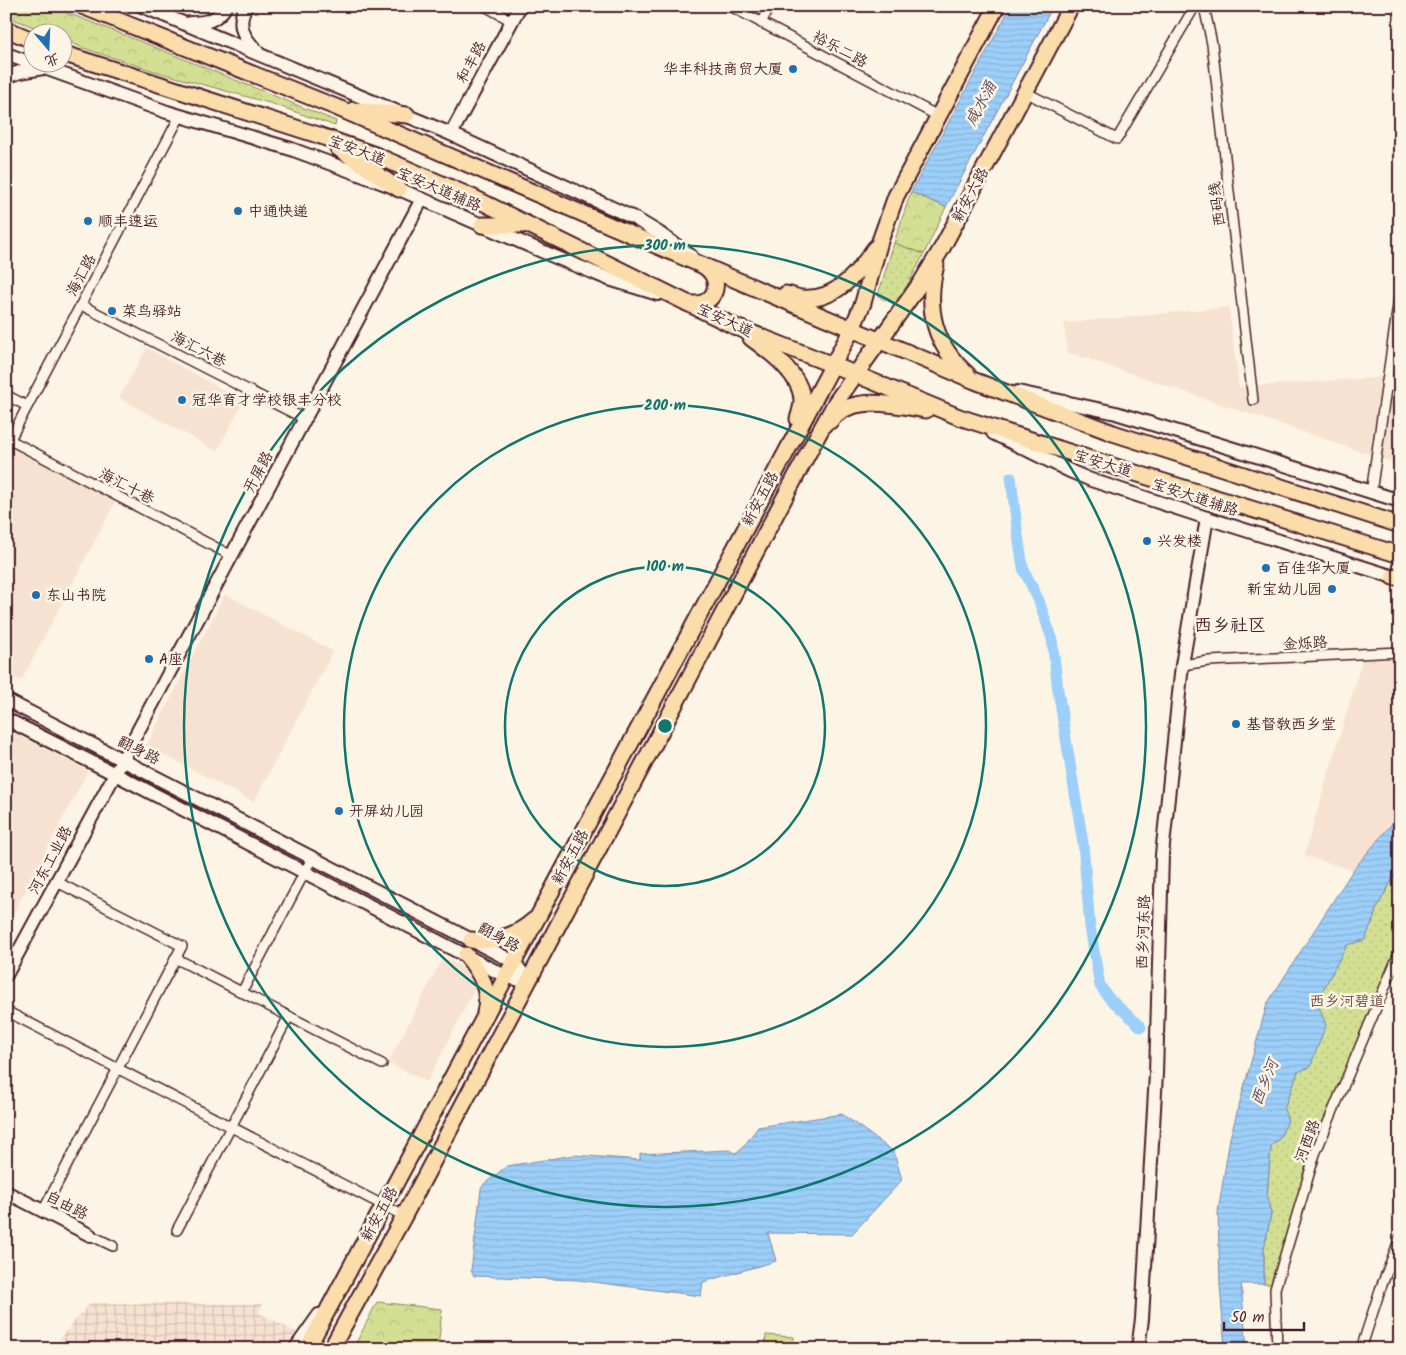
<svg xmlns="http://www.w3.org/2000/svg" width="1406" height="1355" font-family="Kalam,'LXGW WenKai TC',sans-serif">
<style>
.built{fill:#f7e2d1}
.industrial{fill:url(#industrial-grid)}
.grass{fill:url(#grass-dots);stroke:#8e805f}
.forest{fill:url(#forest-crowns);stroke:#8e805f}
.water{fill:url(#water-rules);stroke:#7b89a7}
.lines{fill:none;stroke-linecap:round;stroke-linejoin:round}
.canal{stroke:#9ccff9;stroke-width:11}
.street-casing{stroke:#4a1f2b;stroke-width:12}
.secondary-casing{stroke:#4a1f2b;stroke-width:16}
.primary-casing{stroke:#4a1f2b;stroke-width:19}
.street{stroke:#fcf5e5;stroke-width:9}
.secondary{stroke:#fcf5e5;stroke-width:12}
.primary{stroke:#fbddab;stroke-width:15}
.ring{fill:none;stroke:#0f766e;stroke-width:2.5}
.poi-dot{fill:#1f6fb2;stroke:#fcf5e5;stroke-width:2}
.labels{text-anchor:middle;stroke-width:5;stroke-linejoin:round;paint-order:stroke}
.street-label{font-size:15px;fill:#4a1f2b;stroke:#fcf5e5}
.poi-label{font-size:15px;fill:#4a1f2b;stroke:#fcf5e5;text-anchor:start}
.park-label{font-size:15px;fill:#6c4f45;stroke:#fcf5e5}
.water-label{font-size:16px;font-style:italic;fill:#5e4b5e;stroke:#fcf5e5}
.quarter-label{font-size:18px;fill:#4a1f2b;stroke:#fcf5e5}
.centre{fill:#0f766e;stroke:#fcf5e5;stroke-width:2.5}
.ring-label{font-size:15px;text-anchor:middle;font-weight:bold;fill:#0f766e;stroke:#fcf5e5;stroke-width:5;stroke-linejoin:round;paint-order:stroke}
</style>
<defs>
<pattern id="industrial-grid" width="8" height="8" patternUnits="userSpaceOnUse" patternTransform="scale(1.25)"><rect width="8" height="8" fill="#f7e2d1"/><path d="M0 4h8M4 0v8" fill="none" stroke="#d5c1b4"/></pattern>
<pattern id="grass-dots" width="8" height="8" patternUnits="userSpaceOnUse" patternTransform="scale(1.25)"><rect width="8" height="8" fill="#d3e093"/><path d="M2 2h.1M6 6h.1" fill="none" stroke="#b7c07f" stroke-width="1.8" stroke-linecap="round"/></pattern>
<pattern id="forest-crowns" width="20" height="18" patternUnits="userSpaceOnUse" patternTransform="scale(1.25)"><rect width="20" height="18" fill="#d3e093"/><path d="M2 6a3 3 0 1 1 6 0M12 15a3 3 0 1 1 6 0" fill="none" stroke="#b7c07f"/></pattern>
<pattern id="water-rules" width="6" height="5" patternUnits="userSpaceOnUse" patternTransform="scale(1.25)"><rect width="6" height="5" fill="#9ccff9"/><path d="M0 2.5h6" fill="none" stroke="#88b1d6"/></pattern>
</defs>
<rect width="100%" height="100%" fill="#fcf5e5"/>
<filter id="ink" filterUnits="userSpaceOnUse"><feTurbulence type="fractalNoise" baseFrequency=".02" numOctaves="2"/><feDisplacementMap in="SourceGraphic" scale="10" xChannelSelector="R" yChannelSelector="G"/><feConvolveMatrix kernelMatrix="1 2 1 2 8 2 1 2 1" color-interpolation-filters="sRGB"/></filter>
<g filter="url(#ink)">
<!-- built -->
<g class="built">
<polygon points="1229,307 1239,387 1400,376 1400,465 1067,352 1064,323"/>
<polygon points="147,348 244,401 217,451 119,398"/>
<polygon points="17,445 118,497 21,681 6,673 6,466"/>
<polygon points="225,594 333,651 254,802 146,746"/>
<polygon points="1400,659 1400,814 1353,870 1304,856 1362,660"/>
<polygon points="6,729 88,771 6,927"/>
<polygon points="443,957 481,977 427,1082 388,1063"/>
</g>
<!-- industrial -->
<polygon class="industrial" points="90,1303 263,1304 259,1313 296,1332 286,1349 54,1349 54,1345"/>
<!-- grass -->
<g class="grass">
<polygon points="894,243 924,254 899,300 895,304 881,298 878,295"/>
<polygon points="1400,866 1400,943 1312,1153 1271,1284 1264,1284 1264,1249 1271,1214 1267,1196 1271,1146 1279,1139 1284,1109 1298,1071 1317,1001 1347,945 1374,918 1376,909"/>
</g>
<!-- forest -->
<g class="forest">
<polygon points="6,6 50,6 142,42 336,121 335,126 273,104 154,71 83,48 63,39 62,32 46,32 6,16"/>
<polygon points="911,192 946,207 924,254 894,243"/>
<polygon points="377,1302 442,1309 438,1349 353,1349"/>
<polygon points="766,1335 794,1337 793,1349 765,1349"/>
</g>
<!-- water -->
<g class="water">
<polygon points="1011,6 1053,6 946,207 911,192"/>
<polygon points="1400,814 1400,866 1376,909 1374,918 1365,940 1347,945 1317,1001 1326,1025 1310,1067 1298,1072 1284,1109 1288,1121 1279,1139 1271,1146 1267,1196 1271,1214 1264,1249 1264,1284 1241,1284 1247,1349 1225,1349 1220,1285 1218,1212 1230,1138 1267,1004 1353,870"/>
<polygon points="842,1114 894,1152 902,1180 852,1234 768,1233 776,1261 703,1282 701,1296 578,1280 474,1276 471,1271 481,1189 484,1184 507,1166 574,1155 640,1160 640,1154 730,1150 735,1153 741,1150 758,1127"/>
</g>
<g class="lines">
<!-- canal -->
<polyline class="canal" points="1011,477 1017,528 1023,568 1039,601 1052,639 1058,690 1083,843 1090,927 1100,986 1109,998 1141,1027"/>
<defs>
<g id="street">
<polyline points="485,6 512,21"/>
<polyline points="730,6 938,116"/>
<polyline points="1204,6 1212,44 1253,400"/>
<polyline points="761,23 770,6"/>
<polyline points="1025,92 1117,139 1195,6"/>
<polyline points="81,305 305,419"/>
<polyline points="1386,384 1400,389"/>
<polyline points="6,395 27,406"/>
<polyline points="10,440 232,556"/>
<polyline points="6,447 180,116"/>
<polyline points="1371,493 1400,291"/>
<polyline points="1182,665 1209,661 1400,652"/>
<polyline points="175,958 382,1064"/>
<polyline points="242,992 312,858"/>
<polyline points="6,1011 404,1216"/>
<polyline points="43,1211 182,946 57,882"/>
<polyline points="177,1230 289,1016"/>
<polyline points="90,1235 113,1246"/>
<polyline points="1277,1349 1275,1289 1315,1154 1400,951"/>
<polyline points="1361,1349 1380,1290 1400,1238"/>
</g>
<g id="secondary">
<polyline points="142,6 451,134 634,218 659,233 691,256"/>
<path d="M246,6C236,24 243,38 257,51"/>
<path d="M190,23C206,23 216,21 226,6"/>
<polyline points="6,54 167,112 291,149 359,174 399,189 553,256 609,279 658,294"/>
<polyline points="6,77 20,72 43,68"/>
<polyline points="451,134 520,6"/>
<polyline points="1018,392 1116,413 1237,450 1400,501"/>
<polyline points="993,433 1072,472 1091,480 1207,518 1400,579"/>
<polyline points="6,700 514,962 529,982"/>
<polyline points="6,719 115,774 507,977 529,982"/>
<polyline points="6,975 115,774 422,199"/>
<polyline points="6,1192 90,1235"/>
<polyline points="295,1349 319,1315"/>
<polyline points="1138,1349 1142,1319 1156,1074 1162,855 1182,665 1207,518"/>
</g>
<g id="primary">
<polyline points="82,6 338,108 748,285 975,381 1113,433 1400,525"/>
<polyline points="6,29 32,40"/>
<polyline points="62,53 74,57 318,135 375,155 474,198 736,327 833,365 959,417 1103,463 1400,555"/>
<polyline points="353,110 407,115"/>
<polyline points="338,148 399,189"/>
<polyline points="482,225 523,225"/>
<path d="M936,265C925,309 934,345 968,375"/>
<path d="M786,294C791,295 796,297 801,298C835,302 858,273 875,248"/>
<path d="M687,303C713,310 726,282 705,267"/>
<path d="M751,338C770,352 801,374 802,400C802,406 800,413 798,419"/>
<path d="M830,421C851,393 897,405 926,410"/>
<polyline points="1393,577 1400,577"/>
<path d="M471,940C495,943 515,937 534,920"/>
<path d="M466,955C480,972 491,990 485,1013"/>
<polyline points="307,1349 852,329 863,303 880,241 896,196 997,6"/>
<polyline points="331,1349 404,1216 814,442 836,402 922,281 942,248 1071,6"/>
</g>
</defs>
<!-- street casing -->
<use href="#street" class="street-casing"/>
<!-- secondary casing -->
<use href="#secondary" class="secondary-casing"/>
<!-- primary casing -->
<use href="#primary" class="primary-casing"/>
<!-- street -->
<use href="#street" class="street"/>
<!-- secondary -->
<use href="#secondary" class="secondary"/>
<!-- primary -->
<use href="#primary" class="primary"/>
</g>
</g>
<!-- distance rings -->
<g class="ring">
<circle cx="665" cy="726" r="160"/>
<circle cx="665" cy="726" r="321"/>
<circle cx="665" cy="726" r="481"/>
</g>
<!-- markers -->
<g class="poi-dot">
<circle cx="793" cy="69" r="5"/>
<circle cx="238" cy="211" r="5"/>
<circle cx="88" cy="221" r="5"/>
<circle cx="112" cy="311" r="5"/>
<circle cx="182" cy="400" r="5"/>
<circle cx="1147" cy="541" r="5"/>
<circle cx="1266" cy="568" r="5"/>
<circle cx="1332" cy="589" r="5"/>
<circle cx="36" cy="595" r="5"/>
<circle cx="149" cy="659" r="5"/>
<circle cx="1236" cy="724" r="5"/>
<circle cx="339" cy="811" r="5"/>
</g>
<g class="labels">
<!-- street labels -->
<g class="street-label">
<text transform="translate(840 49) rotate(28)" y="5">裕乐二路</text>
<text transform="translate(471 62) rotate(-62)" y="5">和丰路</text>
<text transform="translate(357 150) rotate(21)" y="5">宝安大道</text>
<text transform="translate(439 189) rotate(23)" y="5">宝安大道辅路</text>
<text transform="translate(970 195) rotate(-62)" y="5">新安六路</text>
<text transform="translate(1217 204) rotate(-97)" y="5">西码线</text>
<text transform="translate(81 275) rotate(-62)" y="5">海汇路</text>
<text transform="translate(725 320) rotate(25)" y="5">宝安大道</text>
<text transform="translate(199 349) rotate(27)" y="5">海汇六巷</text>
<text transform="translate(1103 463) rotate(17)" y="5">宝安大道</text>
<text transform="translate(258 472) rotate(-62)" y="5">开屏路</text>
<text transform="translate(127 486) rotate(27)" y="5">海汇十巷</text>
<text transform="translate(1195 497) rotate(18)" y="5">宝安大道辅路</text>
<text transform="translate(760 499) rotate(-62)" y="5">新安五路</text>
<text transform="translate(1305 643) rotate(-3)" y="5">金烁路</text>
<text transform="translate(139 750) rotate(27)" y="5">翻身路</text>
<text transform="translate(570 857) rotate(-62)" y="5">新安五路</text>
<text transform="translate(50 860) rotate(-62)" y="5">河东工业路</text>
<text transform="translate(1143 932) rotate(-88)" y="5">西乡河东路</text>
<text transform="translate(499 937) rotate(29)" y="5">翻身路</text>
<text transform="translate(1307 1141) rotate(-69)" y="5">河西路</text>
<text transform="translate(67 1205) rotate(27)" y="5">自由路</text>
<text transform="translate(379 1214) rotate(-62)" y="5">新安五路</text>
</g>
<!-- poi labels -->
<g class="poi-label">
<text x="783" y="74" text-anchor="end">华丰科技商贸大厦</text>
<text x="248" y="216">中通快递</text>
<text x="98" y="226">顺丰速运</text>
<text x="122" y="316">菜鸟驿站</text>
<text x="192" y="405">冠华育才学校银丰分校</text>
<text x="1157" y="546">兴发楼</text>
<text x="1276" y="573">百佳华大厦</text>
<text x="1322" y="594" text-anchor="end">新宝幼儿园</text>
<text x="46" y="600">东山书院</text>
<text x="159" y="664">A座</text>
<text x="1246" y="729">基督教西乡堂</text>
<text x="349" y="816">开屏幼儿园</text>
</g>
<!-- park labels -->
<g class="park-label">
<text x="1347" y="1006">西乡河碧道</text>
</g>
<!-- water labels -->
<g class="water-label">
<text transform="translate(980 103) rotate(-62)" y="6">咸水涌</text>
<text transform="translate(1264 1082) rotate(-68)" y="6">西乡河</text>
</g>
<!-- quarter labels -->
<g class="quarter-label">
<text x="1230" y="631">西乡社区</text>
</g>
</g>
<circle cx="665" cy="726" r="8" class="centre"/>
<g class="ring-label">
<text x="665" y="250">300 m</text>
<text x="665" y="410">200 m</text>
<text x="665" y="571">100 m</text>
</g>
<!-- margin -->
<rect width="1406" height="1355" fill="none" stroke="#fcf5e5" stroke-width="25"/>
<rect x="12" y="12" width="1381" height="1330" fill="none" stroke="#4a1f2b" stroke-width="2" filter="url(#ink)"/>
<!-- north arrow -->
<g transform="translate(48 48) rotate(161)"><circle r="24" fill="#fcf5e5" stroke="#b59f9b"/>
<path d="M0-4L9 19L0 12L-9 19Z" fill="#1f6fb2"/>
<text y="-8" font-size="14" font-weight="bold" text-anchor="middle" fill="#4a1f2b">北</text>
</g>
<!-- scale -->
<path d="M1224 1322v8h80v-8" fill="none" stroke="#4a1f2b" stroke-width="2.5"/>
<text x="1231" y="1322" font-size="15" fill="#4a1f2b" stroke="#fcf5e5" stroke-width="4" paint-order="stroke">50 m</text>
</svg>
